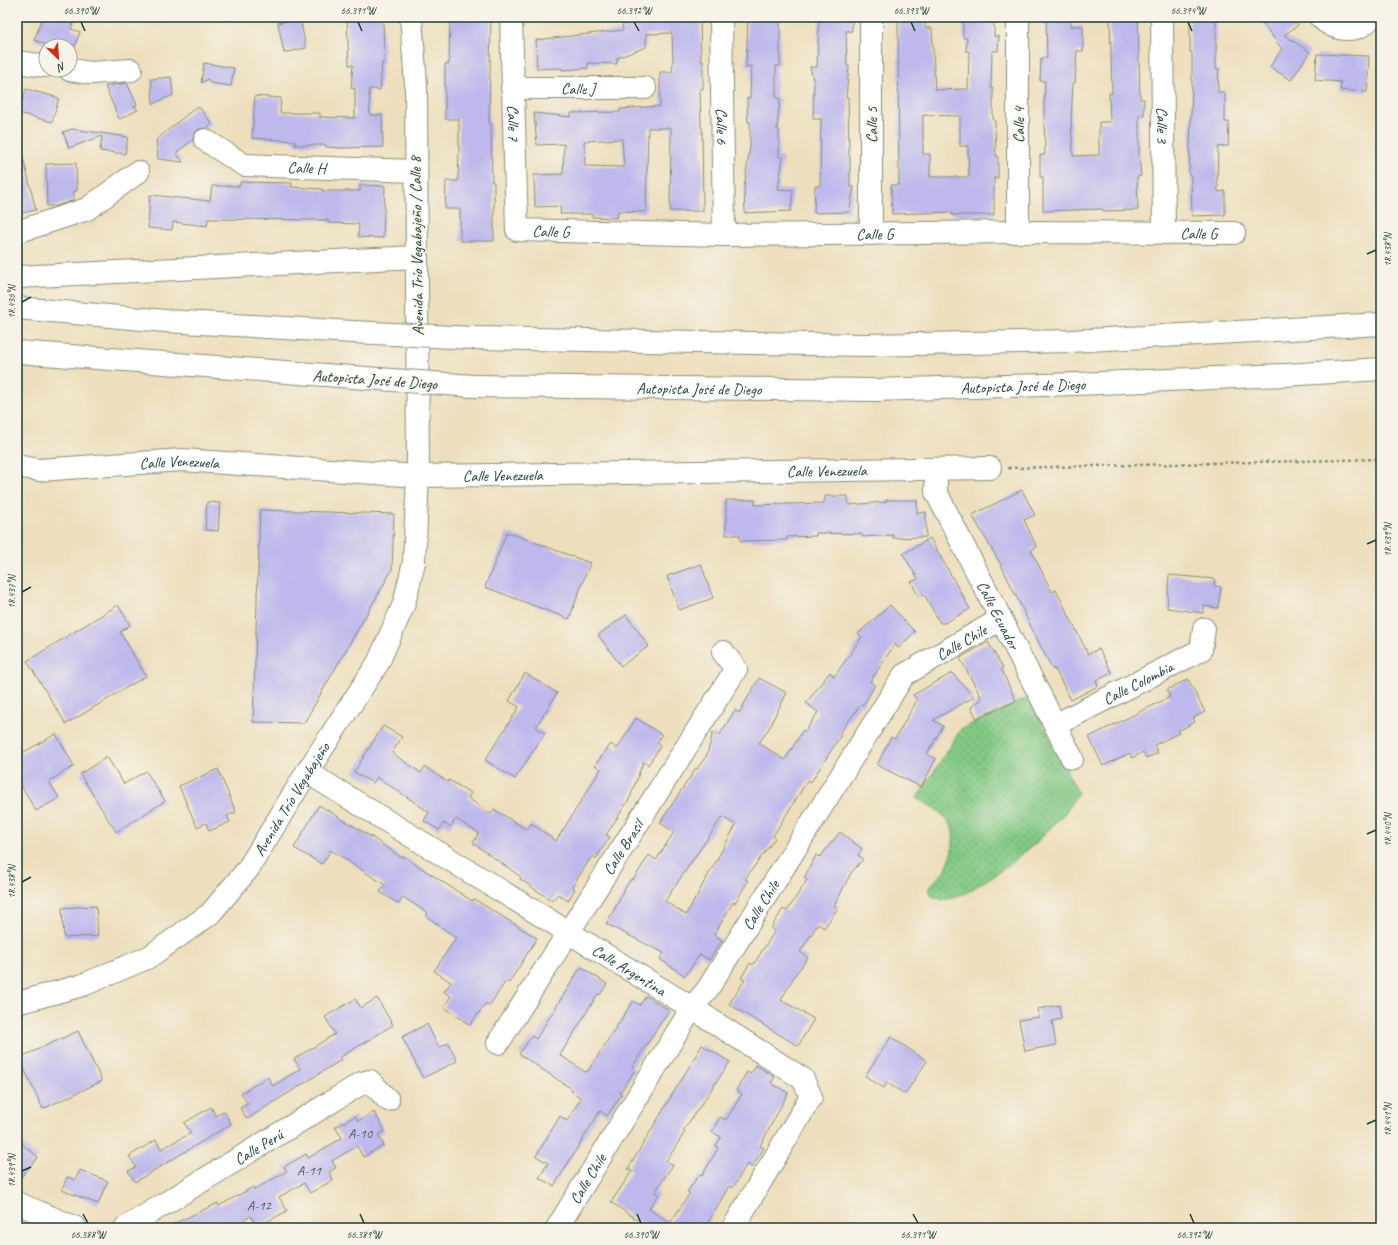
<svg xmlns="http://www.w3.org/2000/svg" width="1398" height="1245" font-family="Caveat,sans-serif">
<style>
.park{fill:url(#park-dots);stroke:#50835c}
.building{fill:#beb8ec;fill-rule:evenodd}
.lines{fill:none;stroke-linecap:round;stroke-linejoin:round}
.minor-casing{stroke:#868e78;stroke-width:24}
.highway-casing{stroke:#868e78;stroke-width:24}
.path{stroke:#868e78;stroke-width:2.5;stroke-dasharray:3 3;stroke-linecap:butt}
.minor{stroke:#fff;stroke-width:22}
.highway{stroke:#fff;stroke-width:22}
.highway-bridge-casing{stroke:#868e78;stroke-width:24;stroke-linecap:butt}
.highway-bridge{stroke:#fff;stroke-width:22}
.ticks{fill:none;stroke:#1f3d34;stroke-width:1.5}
.labels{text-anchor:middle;stroke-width:3;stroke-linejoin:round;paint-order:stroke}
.number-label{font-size:14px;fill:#475c62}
.street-label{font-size:16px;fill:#1f3d34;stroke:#f7f3e8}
.neatline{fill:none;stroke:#1f3d34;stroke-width:1.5}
.ticks-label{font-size:10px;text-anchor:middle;fill:#1f3d34}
</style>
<defs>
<pattern id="park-dots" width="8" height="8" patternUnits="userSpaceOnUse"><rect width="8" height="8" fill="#82c984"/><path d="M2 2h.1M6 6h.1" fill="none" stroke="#6aa46d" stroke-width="1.8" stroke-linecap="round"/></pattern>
</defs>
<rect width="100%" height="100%" fill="#f7f3e8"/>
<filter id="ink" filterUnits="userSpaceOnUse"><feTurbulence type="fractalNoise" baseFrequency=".025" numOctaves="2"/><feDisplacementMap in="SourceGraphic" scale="8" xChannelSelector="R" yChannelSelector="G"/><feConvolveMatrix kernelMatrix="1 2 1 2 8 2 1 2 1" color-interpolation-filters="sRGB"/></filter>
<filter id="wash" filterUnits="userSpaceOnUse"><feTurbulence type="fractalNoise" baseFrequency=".012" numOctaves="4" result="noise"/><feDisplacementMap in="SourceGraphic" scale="16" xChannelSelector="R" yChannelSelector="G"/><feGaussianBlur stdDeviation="0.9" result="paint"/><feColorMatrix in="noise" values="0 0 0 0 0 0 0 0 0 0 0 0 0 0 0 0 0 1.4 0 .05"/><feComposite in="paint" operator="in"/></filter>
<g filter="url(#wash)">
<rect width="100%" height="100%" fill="#eddfbd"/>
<!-- park -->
<path class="park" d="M1029,697L1078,793L1064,814L1036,843L999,872L966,893L942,900L932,896L929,889C933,881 940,877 945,870C951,861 956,838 952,828C946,814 929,805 917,798L961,729Z"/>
<g id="blocks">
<!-- building -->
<g class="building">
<polygon points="43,17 76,17 71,29 80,32 75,46 51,46 34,40"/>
<polygon points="347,17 383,17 384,63 382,63 380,90 369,89 370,115 382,115 383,147 342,148 326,147 326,145 295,145 295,141 252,138 255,96 281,98 280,113 320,113 320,117 355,118 355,89 351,88 353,65 349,65"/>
<polygon points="450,17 491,17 489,123 491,123 492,182 494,182 494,241 460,241 460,209 445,209 446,181 458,181 459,149 459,119 445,119 445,64 449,64"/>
<path d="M628,17L652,21V18L700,17L701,61H703V89H700L701,127H702L703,211H670L671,128H648L646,212L618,211L617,218L592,217V214H560L561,206L535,207L534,175L563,174L564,144L537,145L534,113L571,117V113L620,112V109L660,106V72H672L673,62L672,33L646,34V47L617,58V64L588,63V68L562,70V68L537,69L536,40L623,30L622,25L628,23ZM622,139L624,167L585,166L584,141Z"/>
<polygon points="748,17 780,17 780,66 776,66 776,98 780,98 777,129 779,129 779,157 783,157 778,189 793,190 791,211 745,213 744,188 750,147 750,122 748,122 747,98 750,98 751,66 746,67"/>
<polygon points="819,17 852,17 852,31 846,31 847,66 849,66 846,97 848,97 849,156 850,156 850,187 854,187 849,212 814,213 815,186 820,186 821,119 813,119 814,84 810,67 817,67"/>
<path d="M898,17H925V28H932L935,90L968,89L969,51H966L967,38H963V17H994V36H999L998,51H992L991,88H993V120H995L996,156H998V178H994V215H952V212L892,214L891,185H899ZM923,115L960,116V146H968L969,177H930V154H923Z"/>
<polygon points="1046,17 1071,17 1071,26 1083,26 1083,51 1077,51 1075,83 1073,83 1071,120 1073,156 1099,155 1099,122 1110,122 1109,93 1112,93 1110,17 1138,17 1140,99 1144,99 1144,115 1139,115 1139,157 1141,176 1137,177 1138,210 1103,211 1103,209 1043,211 1043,177 1040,177 1040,155 1045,155 1044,110 1045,81 1040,81 1041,58 1047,58"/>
<polygon points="1190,17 1216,17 1216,69 1219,69 1218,92 1225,92 1225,122 1229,122 1228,146 1218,147 1217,183 1218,183 1218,192 1225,191 1225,215 1192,216 1191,175 1189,175 1192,85 1192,52 1190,52"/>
<polygon points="1258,17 1292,17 1298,25 1284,35 1310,52 1291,80 1270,67 1282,49"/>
<polygon points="300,18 306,48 284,53 278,23"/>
<polygon points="1317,54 1369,56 1367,92 1340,90 1341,82 1315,80"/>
<polygon points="204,63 234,68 231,86 210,83 208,79 201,83"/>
<polygon points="171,77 173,95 153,104 151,79"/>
<polygon points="127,83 137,105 134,106 138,110 119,119 105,86"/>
<polygon points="26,89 59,98 52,122 19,113"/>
<polygon points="195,108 200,108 212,124 207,128 199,129 194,134 193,140 176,153 183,162 158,159 156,140"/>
<polygon points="72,129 128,137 125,154 100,151 102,136 69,148 63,132"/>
<polygon points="17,153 22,153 36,210 17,214"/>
<polygon points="76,163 77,191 74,191 74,200 56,206 47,206 46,164"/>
<polygon points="240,182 292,183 291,187 322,189 322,191 360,191 360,185 385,186 383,238 358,237 359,224 328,223 328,220 208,219 207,226 173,222 172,230 148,228 150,195 210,201 212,186 240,186"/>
<polygon points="1022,490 1035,515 1024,520 1037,547 1031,550 1052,592 1056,590 1088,654 1099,649 1112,673 1096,681 1098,686 1071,700 1055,669 1053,670 1042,649 1001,565 972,515"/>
<polygon points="825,496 848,496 848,505 886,502 886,500 917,500 917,513 926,512 926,537 893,538 893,535 863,537 862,534 816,533 816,536 787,537 787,540 740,541 740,535 726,535 726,500 755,500 755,505 824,503"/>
<polygon points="207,502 220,503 218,531 205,530"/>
<polygon points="260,510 394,514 392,570 304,723 253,722"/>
<polygon points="507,532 590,563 569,619 485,587"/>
<polygon points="930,538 970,609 945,623 940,623 924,594 919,597 911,582 918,579 903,554"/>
<polygon points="701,564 713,598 679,610 667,576"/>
<polygon points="1169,575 1215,579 1214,586 1221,587 1218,608 1204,606 1203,613 1167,608"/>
<polygon points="118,605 130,625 120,632 146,676 66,724 27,661"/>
<path d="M890,605L915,632L898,648L895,644L870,682L875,685L863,705L861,704L839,734L841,735L811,782L808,780L773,836L775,838L745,879L748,881L735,903L733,902L714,935L722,940L709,960L700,954L685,976L660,959L664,953L606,924L620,899L619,898L631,879L633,880L649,855L656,860L674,832L660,823L696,768L697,769L707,755L713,732L719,736L735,710L739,713L759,678L787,693L772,721L773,722L759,743L785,760L803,730L805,732L818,712L806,703L830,672L834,677L862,637L858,634ZM722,817L736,825L686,915L665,901Z"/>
<polygon points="626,615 649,646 621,666 598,635"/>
<polygon points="988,642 1003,668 1001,669 1016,701 977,719 971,707 982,699 960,658"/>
<polygon points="525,673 557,693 536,727 545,733 515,779 485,760 519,707 509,701"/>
<polygon points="952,673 974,697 933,720 943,726 927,754 936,759 921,787 877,765 891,737 895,739 917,700 913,695"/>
<polygon points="1188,679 1205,712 1193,718 1195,722 1178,731 1179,733 1154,745 1158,753 1146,758 1143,752 1132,758 1130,753 1103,766 1089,737 1170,697 1167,690"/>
<polygon points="636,718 662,735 657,742 660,747 648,765 643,762 630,798 606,835 610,837 596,858 592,856 572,887 575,889 568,901 558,894 552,901 520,879 521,877 473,843 479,833 456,819 450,827 444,823 439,830 424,821 429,812 377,777 373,783 354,772 383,726 402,737 392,753 421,773 425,767 448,782 449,780 471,793 468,798 491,814 494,809 527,830 531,823 556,841 601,769 595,765 611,744 617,749"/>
<polygon points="56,734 74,766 49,781 59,798 36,811 17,778 17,756"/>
<polygon points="107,757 124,784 146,771 165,801 116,832 80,774"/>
<polygon points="218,769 236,812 227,816 230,822 209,831 206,823 197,827 179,786"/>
<polygon points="319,805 373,838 402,858 403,856 472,901 474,899 537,938 509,983 506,981 489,1006 486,1003 470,1025 444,1007 451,996 444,992 451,982 434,971 456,938 426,916 428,913 403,897 399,904 380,892 385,885 331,850 322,864 294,848"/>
<polygon points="840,832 862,849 858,855 863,859 851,873 834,906 838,908 824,928 818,924 800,952 808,958 795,975 781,1000 814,1019 798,1046 729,1004 745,980 741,978 750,963 753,965 775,931 771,928 783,909 787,911 807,880 804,878 816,855 820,857"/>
<polygon points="96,906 98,936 64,938 62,908"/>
<polygon points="581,967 607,984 600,995 598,994 560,1055 585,1072 588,1071 633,1001 640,1005 646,996 669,1010 632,1067 635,1070 620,1093 622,1094 607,1116 600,1111 554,1186 539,1178 548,1163 536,1156 560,1116 567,1121 581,1098 571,1091 572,1089 519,1054 532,1036 536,1039"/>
<polygon points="377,998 393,1025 339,1058 341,1060 247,1119 240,1108 248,1104 241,1093 268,1077 273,1086 300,1069 294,1059 335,1034 325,1017 355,999 361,1008"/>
<polygon points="1059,1005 1061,1019 1052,1021 1056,1045 1025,1051 1019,1020 1039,1017 1038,1009"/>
<polygon points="427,1024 439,1048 448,1043 457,1061 423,1078 402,1037"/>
<polygon points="78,1031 102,1081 43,1109 19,1058"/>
<polygon points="891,1037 927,1061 905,1094 887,1083 884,1088 865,1076"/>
<polygon points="702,1045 730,1062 683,1131 685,1132 666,1161 673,1165 655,1192 659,1194 649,1209 670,1223 690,1193 687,1192 699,1175 702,1176 718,1148 716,1146 721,1137 712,1132 720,1117 726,1120 742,1094 736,1090 747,1072 751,1074 756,1065 775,1077 771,1083 788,1093 760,1146 764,1148 752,1167 747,1164 733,1188 729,1186 705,1228 649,1228 611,1202 632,1171 628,1169"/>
<polygon points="211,1107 216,1116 224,1111 231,1124 135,1182 128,1171 136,1167 129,1156 156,1140 161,1149 191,1133 184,1123"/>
<polygon points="374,1112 385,1131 378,1135 384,1145 363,1157 357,1146 332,1161 336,1168 329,1172 333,1180 310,1193 304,1183 279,1197 287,1211 257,1227 251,1216 231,1228 165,1228 218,1203 219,1206 253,1187 254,1190 287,1171 284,1167 306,1154 308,1158 342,1138 335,1127 355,1116 358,1121"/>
<polygon points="17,1140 38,1157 17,1182"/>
<polygon points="80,1170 108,1181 98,1204 62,1190 67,1177 75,1180"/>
</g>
</g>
</g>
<g filter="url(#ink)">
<use href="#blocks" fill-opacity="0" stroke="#868e78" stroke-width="1"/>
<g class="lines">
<defs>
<g id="minor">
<path id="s1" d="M511,17L517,230L724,235L1018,232L1234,233"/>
<path id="s2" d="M721,17L724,235"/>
<polyline points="871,17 871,234"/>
<polyline points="1018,17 1018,232"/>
<path id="s3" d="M1162,17L1164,233"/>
<path d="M1320,17C1334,31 1358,35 1371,17"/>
<polyline points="17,62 46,66"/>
<polyline points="70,70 91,73 131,70"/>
<path id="s4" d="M512,88H645"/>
<path id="s5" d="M205,140L244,165L415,171"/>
<polyline points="17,232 87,209 138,172"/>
<path id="s6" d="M17,466L39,470L182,460L418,476L990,468"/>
<path id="s7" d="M936,469V492L1072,758"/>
<path id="s8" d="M1055,725L1201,650L1204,629"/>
<path id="s9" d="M307,772L692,1008L803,1079L811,1097L733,1228"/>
<path id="s10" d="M17,1003L83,985L149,957L210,914L248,869L307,772L378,663L404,604L414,562L418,476L416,85L411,17"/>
<path id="s11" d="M498,1043L736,669L723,652"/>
<polyline points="17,1203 76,1228"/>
<path id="s12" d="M125,1228L362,1083L370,1081L388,1100"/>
<path id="s13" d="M557,1228L692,1008L707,990L904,675L1001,619"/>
</g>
<g id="highway">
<polyline points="17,277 416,257"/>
<polyline points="17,308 166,321 353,332"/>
<polyline points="473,338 865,345 1071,341 1381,324"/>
<polyline points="17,352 352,377"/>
<path id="s14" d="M473,386L875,390L1077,384L1285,375L1381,369"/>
</g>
</defs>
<!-- minor casing -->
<use href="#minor" class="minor-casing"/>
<!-- highway casing -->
<use href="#highway" class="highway-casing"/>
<!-- path -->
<polyline class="path" points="1008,468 1381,459"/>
<!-- minor -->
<use href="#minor" class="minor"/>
<!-- highway -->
<use href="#highway" class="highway"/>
<defs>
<g id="highway-bridge">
<polyline points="353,332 473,338"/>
<polyline points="352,377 473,386"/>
</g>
</defs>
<!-- highway-bridge casing -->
<use href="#highway-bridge" class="highway-bridge-casing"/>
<!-- highway-bridge -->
<use href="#highway-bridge" class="highway-bridge"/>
</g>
</g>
<!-- ticks -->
<path class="ticks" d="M81,22L85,31M358,22L362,31M634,22L639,31M911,22L915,31M1188,22L1192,31M1367,254L1376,250M22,302L31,297M1367,544L1376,540M22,592L31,587M1367,834L1376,830M22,882L31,877M1367,1124L1376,1120M22,1171L31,1167M83,1214L88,1223M360,1214L364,1223M637,1214L641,1223M913,1214L918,1223M1190,1214L1194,1223"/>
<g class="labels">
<!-- number labels -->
<g class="number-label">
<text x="360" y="1138">A-10</text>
<text x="309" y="1175">A-11</text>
<text x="259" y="1210">A-12</text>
</g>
<!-- street labels -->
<g class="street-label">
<text dy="6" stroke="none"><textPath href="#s4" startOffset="66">Calle J</textPath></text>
<text dy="6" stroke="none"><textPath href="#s1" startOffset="106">Calle 7</textPath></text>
<text transform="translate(871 125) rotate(-90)" y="6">Calle 5</text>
<text transform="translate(1018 125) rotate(-90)" y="6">Calle 4</text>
<text dy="6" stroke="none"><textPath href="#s3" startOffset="108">Calle 3</textPath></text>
<text dy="6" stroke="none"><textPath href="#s2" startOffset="109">Calle 6</textPath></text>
<text dy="6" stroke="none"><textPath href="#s5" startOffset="109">Calle H</textPath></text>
<text dy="6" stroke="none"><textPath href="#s1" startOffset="247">Calle G</textPath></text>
<text dy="6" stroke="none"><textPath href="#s1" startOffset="895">Calle G</textPath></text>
<text dy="6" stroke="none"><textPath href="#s1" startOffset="571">Calle G</textPath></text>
<text transform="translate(416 246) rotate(-91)" y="6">Avenida Trío Vegabajeño / Calle 8</text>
<text transform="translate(375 379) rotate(4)" y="6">Autopista José de Diego</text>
<text dy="6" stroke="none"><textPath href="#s14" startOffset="550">Autopista José de Diego</textPath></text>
<text dy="6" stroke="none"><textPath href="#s14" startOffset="226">Autopista José de Diego</textPath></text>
<text dy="6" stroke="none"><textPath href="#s6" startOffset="163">Calle Venezuela</textPath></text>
<text dy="6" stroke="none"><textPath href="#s6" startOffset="811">Calle Venezuela</textPath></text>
<text dy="6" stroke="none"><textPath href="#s6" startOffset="487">Calle Venezuela</textPath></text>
<text dy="6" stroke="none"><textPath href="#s7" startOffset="161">Calle Ecuador</textPath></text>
<text dy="6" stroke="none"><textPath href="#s13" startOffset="719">Calle Chile</textPath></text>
<text dy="6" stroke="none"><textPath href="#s8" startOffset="93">Calle Colombia</textPath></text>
<text dy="6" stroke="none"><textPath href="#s10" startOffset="356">Avenida Trío Vegabajeño</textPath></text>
<text dy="6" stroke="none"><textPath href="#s11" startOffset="232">Calle Brasil</textPath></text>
<text dy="6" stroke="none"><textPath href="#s13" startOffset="382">Calle Chile</textPath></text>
<text dy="6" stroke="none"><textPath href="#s9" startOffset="378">Calle Argentina</textPath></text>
<text dy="6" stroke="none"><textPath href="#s12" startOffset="156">Calle Perú</textPath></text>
<text dy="6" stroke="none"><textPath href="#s13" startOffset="58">Calle Chile</textPath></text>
</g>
</g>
<!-- margin -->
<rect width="1398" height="1245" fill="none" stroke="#f7f3e8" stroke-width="44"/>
<!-- north arrow -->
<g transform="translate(58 58) rotate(155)"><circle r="19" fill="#f7f3e8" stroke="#a1aaa0"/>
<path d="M0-3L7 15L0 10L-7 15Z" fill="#c8321e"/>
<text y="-6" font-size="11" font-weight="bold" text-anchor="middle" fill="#1f3d34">N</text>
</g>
<rect x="22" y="22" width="1354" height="1201" class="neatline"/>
<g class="ticks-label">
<text x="81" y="14">66.390°W</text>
<text x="358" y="14">66.391°W</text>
<text x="634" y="14">66.392°W</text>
<text x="911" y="14">66.393°W</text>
<text x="1188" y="14">66.394°W</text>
<text transform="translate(1387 250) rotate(-90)" y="4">18.438°N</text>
<text transform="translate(11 302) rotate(-90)" y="4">18.436°N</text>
<text transform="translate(1387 540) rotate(-90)" y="4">18.439°N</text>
<text transform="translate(11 592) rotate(-90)" y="4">18.437°N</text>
<text transform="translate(1387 830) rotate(-90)" y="4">18.440°N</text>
<text transform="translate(11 882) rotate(-90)" y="4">18.438°N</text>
<text transform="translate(1387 1120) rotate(-90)" y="4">18.441°N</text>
<text transform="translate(11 1171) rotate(-90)" y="4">18.439°N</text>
<text x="88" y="1238">66.388°W</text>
<text x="364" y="1238">66.389°W</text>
<text x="641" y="1238">66.390°W</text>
<text x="918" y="1238">66.391°W</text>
<text x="1194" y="1238">66.392°W</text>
</g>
</svg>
